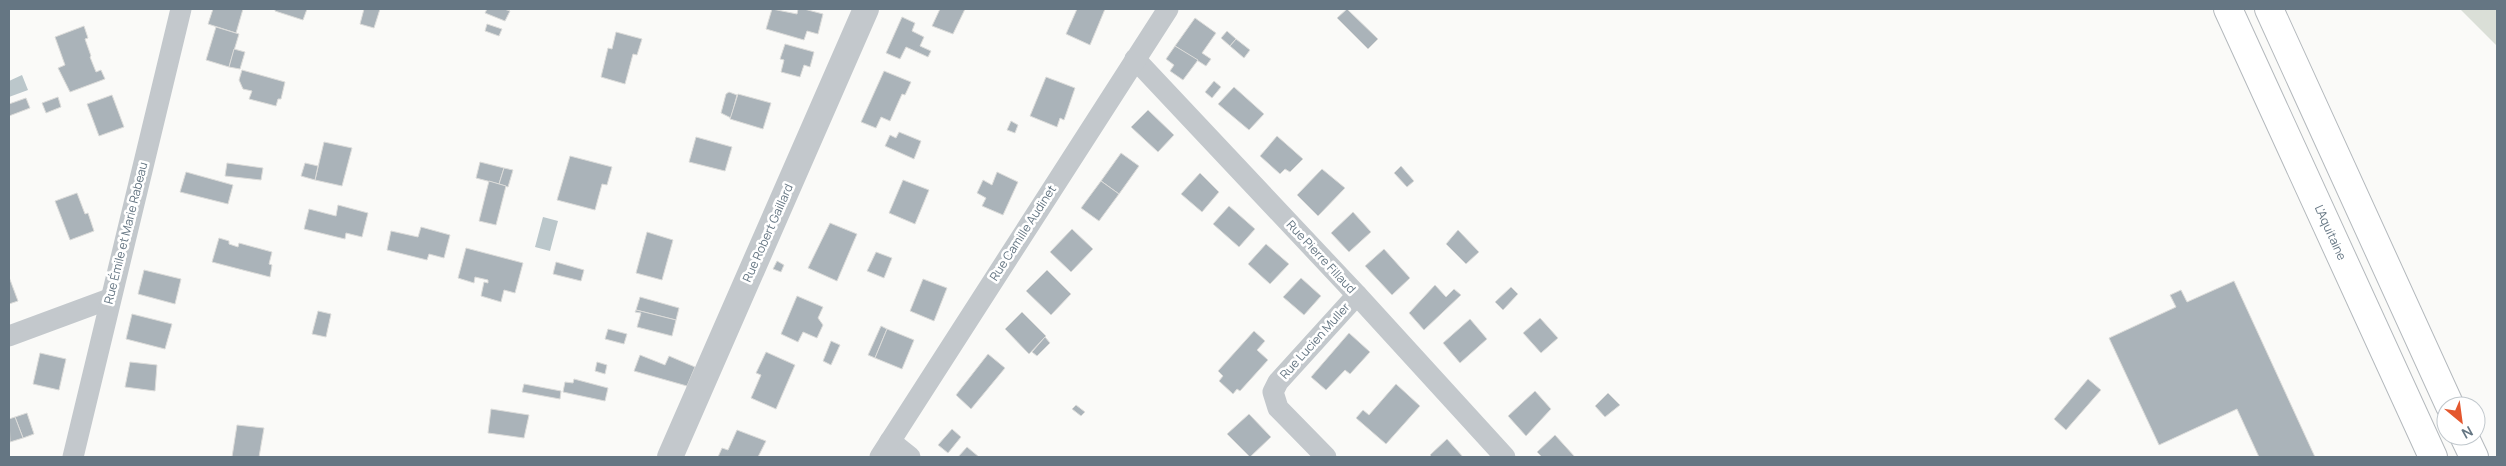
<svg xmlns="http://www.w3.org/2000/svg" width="2506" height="466" font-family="Manrope,sans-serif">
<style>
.green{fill:#dadfd7}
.water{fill:#bbc7cb}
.building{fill:#aab3b9;stroke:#dcdcda}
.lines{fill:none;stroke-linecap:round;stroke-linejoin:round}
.motorway-casing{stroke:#b4b9bd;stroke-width:30}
.minor{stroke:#c3c8cc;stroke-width:21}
.tertiary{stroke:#c3c8cc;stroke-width:26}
.motorway{stroke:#fff;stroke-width:28}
.labels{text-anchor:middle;stroke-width:5;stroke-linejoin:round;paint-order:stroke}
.street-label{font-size:12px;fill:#657683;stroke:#fff}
</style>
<rect width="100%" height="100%" fill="#fafaf8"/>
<!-- green -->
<polygon class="green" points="2460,9 2497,9 2497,46"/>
<!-- water -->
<g class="water">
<polygon points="22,75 28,90 9,97 9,81"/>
<polygon points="543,217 558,221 550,251 535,247"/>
</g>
<!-- building -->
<g class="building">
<polygon points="213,9 243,9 236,33 208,24"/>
<polygon points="275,9 307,9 303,20 275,11"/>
<polygon points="364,9 380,9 374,28 360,24"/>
<polygon points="487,9 504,9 510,11 505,21 485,13"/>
<polygon points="772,9 797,14 798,9 804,9 823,14 818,34 807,31 804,40 766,29"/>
<polygon points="940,9 965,9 953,34 932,26"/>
<polygon points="1077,9 1105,9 1090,45 1066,34"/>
<polygon points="1347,9 1378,39 1368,49 1337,18"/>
<polygon points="902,17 915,23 912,31 924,37 920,46 931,51 928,57 906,47 900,59 886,53"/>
<polygon points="1195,18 1216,33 1202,53 1211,59 1206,66 1175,46"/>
<polygon points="487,24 502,29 499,36 485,31"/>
<polygon points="84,26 88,38 85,39 91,56 90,57 96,72 101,70 105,79 70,92 58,68 65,65 55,37"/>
<polygon points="216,27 239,34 229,67 206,60"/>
<polygon points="1227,31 1236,39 1230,46 1221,38"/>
<polygon points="616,32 642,39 637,55 633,54 625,84 601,77 608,48 612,49"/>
<polygon points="1236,39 1250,50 1244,58 1230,46"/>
<polygon points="785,44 814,52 810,67 804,65 800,77 781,72 784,60 780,59"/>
<polygon points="1175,46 1198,60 1183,80 1170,71 1174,65 1166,59"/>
<polygon points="234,49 245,52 240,69 229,67"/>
<polygon points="242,70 285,82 281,99 278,99 276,106 249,99 252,91 243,89 239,80"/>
<polygon points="884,71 911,82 905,95 902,94 890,121 881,117 876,128 861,122"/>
<polygon points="1046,77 1075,88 1064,120 1060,118 1057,127 1030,116"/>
<polygon points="1214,81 1221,87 1212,98 1205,92"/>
<polygon points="1234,87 1264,114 1249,130 1218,104"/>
<polygon points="729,92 737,95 731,118 721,113 726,94"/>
<polygon points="738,94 771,103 763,129 730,119"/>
<polygon points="112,95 124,127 99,136 87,104"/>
<polygon points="58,97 61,107 46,113 42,103"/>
<polygon points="26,98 30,108 9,116 9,104"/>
<polygon points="1148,110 1174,135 1158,152 1131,127"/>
<polygon points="1011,121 1018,125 1015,133 1007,130"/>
<polygon points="899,132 921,141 914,159 885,146 890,135 896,138"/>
<polygon points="1277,136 1303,159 1290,172 1285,169 1280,174 1260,156"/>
<polygon points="696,137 732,147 725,171 689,162"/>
<polygon points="324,142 352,148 342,186 315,180"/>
<polygon points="1121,153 1139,166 1119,194 1101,181"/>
<polygon points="570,156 612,167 607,185 602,184 595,210 557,200"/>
<polygon points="480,162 504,168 499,184 476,178"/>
<polygon points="227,163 263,168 261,180 225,176"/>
<polygon points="305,163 318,166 315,180 301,176"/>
<polygon points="1401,166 1414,181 1407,187 1394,173"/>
<polygon points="504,168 513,170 508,187 499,184"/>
<polygon points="1322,169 1345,188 1318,216 1297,195"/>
<polygon points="186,172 233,185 228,204 180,192"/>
<polygon points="997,172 1018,182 1003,215 982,206 986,198 977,193 983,180 992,185"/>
<polygon points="1200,173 1219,192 1202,212 1181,194"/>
<polygon points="903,180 929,190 915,224 889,213"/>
<polygon points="489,181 506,186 496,225 479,221"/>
<polygon points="1101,181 1119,194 1099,221 1081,208"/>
<polygon points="77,193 85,214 88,213 94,231 70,240 55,201"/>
<polygon points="338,205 368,213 362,237 346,233 345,239 304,229 309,209 336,216"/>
<polygon points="1229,206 1255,229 1239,247 1213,224"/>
<polygon points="1353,212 1371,232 1349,252 1331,233"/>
<polygon points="830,223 857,234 837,281 808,268"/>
<polygon points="421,227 450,235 444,258 429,254 427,260 387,250 391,231 418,237"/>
<polygon points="1072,229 1093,249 1071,272 1050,252"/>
<polygon points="1458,230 1479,252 1466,264 1446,244"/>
<polygon points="647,232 673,240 662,280 636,273"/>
<polygon points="219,238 229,241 229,244 238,247 239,243 272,252 269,264 272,265 270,277 212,262"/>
<polygon points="1266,244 1289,264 1270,284 1248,264"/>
<polygon points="466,248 523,263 515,293 504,290 501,302 481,296 484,282 488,283 488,280 475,277 474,283 458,278"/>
<polygon points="1384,249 1410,278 1392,295 1365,266"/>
<polygon points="876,252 892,258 884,278 867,271"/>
<polygon points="777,261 784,265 781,272 773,269"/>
<polygon points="556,262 584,270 581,281 553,274"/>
<polygon points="144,270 181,279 175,304 138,294"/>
<polygon points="1047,270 1071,294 1051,315 1026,291"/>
<polygon points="9,277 18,301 9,304"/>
<polygon points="1301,278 1321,296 1304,315 1283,297"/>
<polygon points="923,279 947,288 934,321 910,311"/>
<polygon points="2234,281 2315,457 2259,457 2237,409 2159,445 2109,338 2176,307 2170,295 2181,290 2187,302"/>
<polygon points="1435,285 1446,297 1454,289 1461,295 1424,330 1409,313"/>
<polygon points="1511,287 1518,294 1503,310 1495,302"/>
<polygon points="797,296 823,307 818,318 823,325 817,338 803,332 798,342 781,334"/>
<polygon points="640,297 679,308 676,320 636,310"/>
<polygon points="636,310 676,320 672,336 637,327 641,313 635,312"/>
<polygon points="318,311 331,314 326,337 312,334"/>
<polygon points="1022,312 1046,336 1029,354 1005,329"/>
<polygon points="132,314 172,324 165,349 126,339"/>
<polygon points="1540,318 1558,338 1541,353 1523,333"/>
<polygon points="1470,319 1487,339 1460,363 1443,343"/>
<polygon points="881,326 887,329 875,358 868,355"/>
<polygon points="608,329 627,334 624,344 605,339"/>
<polygon points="887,329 914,340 902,369 875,358"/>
<polygon points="1254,331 1265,341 1257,350 1268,360 1240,391 1237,389 1233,394 1219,381 1223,376 1218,371"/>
<polygon points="1349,333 1370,352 1350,374 1345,370 1326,390 1311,377"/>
<polygon points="1045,337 1050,343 1037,356 1032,352"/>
<polygon points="831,341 840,345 831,365 823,361"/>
<polygon points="766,352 795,365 776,409 751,398 761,375 756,373"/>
<polygon points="40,353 66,359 59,390 33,384"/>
<polygon points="988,354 1005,368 971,409 956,395"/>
<polygon points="640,355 665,365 669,356 695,367 687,386 634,371"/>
<polygon points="130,362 157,365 155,391 125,387"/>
<polygon points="597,362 607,365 605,374 595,371"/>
<polygon points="574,379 608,388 605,401 563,392 565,382 573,383"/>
<polygon points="2088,379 2101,390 2066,430 2054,419"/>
<polygon points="524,384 561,391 560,399 522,392"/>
<polygon points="1396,384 1420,406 1386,444 1356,418 1363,410 1369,415"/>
<polygon points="1535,391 1551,409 1526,436 1508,416"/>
<polygon points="1608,393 1620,405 1605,417 1595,406"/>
<polygon points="1076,405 1085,412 1081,416 1072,409"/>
<polygon points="491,409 529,415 524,438 488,433"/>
<polygon points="27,413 34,434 23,438 15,417"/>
<polygon points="1249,414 1271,437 1250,457 1227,434"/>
<polygon points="15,417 23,438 10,442 9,419"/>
<polygon points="237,425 264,428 259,457 232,457"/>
<polygon points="952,429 961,437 948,453 938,445"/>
<polygon points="737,430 766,441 758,457 718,457 722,448 728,450"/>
<polygon points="1555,435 1575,457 1542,457 1537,452"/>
<polygon points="1447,439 1463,457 1432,457 1430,455"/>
<polygon points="967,447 979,457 958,457"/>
</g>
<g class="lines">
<defs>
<g id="motorway">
<path id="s1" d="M2228,9L2433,457"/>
<polyline points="2269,9 2450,406"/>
<polyline points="2464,436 2474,457"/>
</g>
</defs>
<!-- motorway casing -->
<use href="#motorway" class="motorway-casing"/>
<!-- minor -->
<g class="minor">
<polyline points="1135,59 1357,295 1505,457"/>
<polyline points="9,336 109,299"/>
<polyline points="890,441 910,457"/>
<polyline points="73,457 181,9"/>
<polyline points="880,457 1168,9"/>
<polyline points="1326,457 1278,408 1273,392 1278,382 1357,295"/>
</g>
<!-- tertiary -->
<polyline class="tertiary" points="670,457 866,9"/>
<!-- motorway -->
<use href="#motorway" class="motorway"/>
</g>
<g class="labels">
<!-- street labels -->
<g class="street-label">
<text transform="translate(126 233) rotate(-76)" y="4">Rue Émile et Marie Rabeau</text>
<text transform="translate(768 233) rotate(-66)" y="4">Rue Robert Gaillard</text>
<text transform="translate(1023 233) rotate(-57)" y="4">Rue Camille Audinet</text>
<text dy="4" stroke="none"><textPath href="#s1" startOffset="246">L'Aquitaine</textPath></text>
<text transform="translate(1321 257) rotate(47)" y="4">Rue Pierre Fillaud</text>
<text transform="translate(1315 341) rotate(-48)" y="4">Rue Lucien Muller</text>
</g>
</g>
<!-- border -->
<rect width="2506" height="466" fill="none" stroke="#657683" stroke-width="20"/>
<!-- north arrow -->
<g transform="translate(2461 421) rotate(151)"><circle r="24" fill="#ffffff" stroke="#c1c8cd"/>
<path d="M0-4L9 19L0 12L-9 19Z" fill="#e4572e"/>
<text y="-8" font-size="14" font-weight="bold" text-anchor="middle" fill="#657683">N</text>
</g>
</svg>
